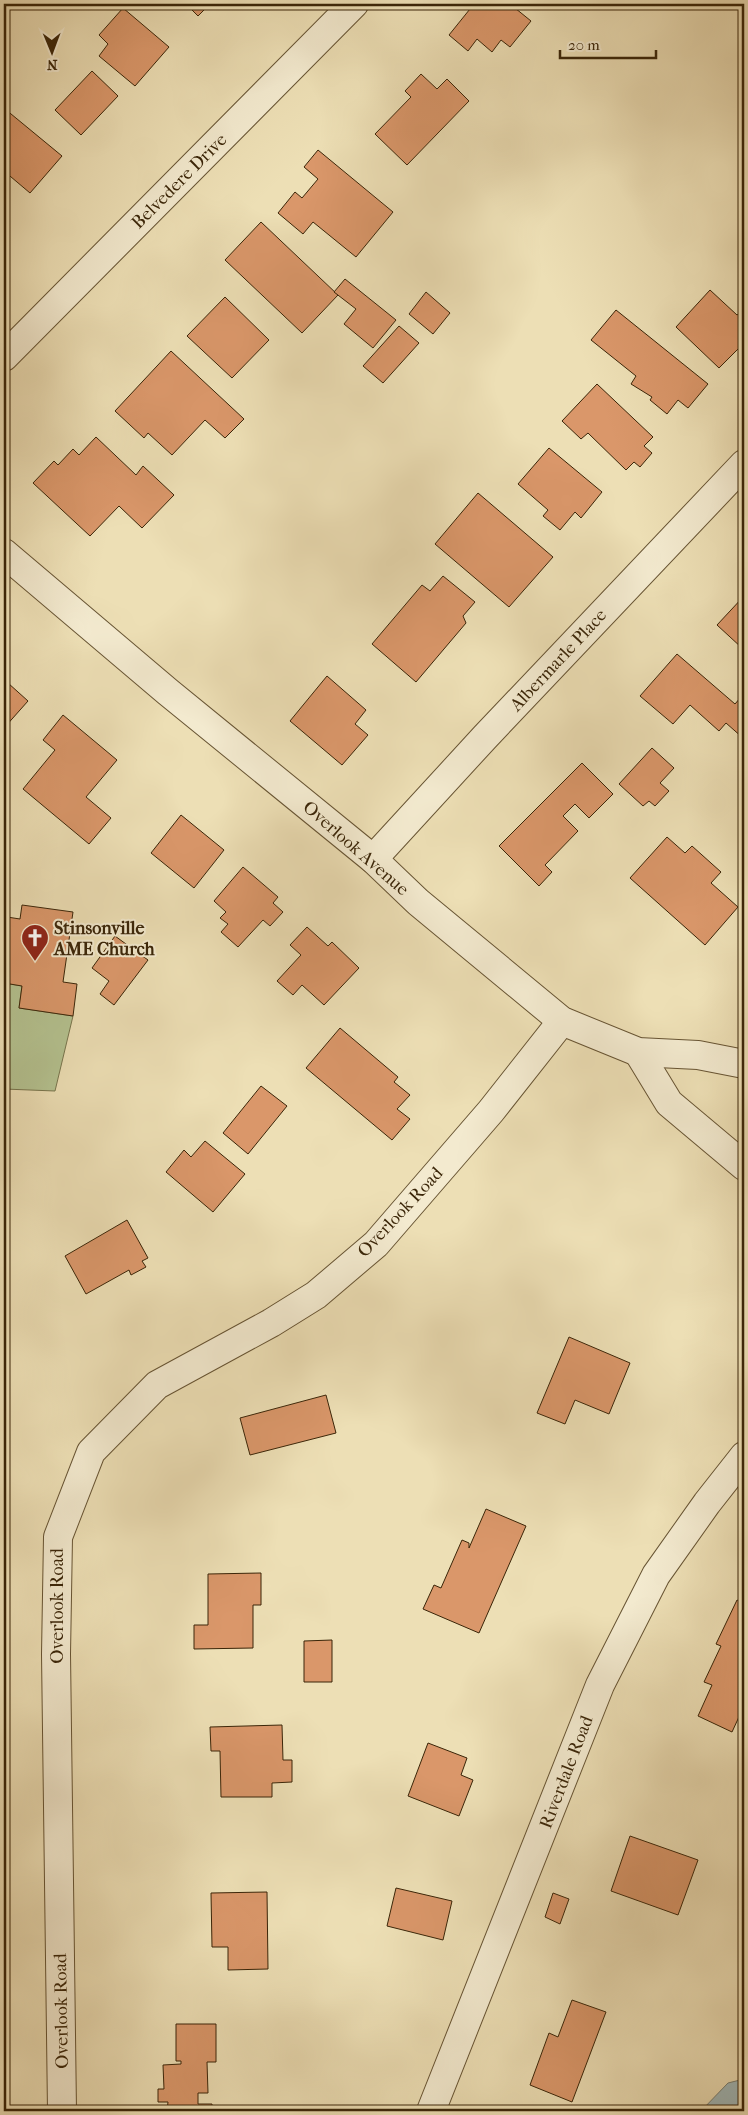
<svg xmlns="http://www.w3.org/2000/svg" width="748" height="2115" font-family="'IM FELL French Canon',serif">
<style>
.green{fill:#b4c290;stroke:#77744c}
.water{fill:#a0b9ba;stroke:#777e73}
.building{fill:#da976a;stroke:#3a2508}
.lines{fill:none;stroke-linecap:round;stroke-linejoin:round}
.minor-casing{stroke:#675433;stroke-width:30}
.minor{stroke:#f3eacf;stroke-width:28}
.labels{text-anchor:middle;stroke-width:4;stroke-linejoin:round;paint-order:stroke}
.street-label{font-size:18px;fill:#3a2508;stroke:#f3eacf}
.poi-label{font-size:18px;font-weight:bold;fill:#3a2508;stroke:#f3eacf;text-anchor:start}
</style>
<rect width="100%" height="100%" fill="#eddfb5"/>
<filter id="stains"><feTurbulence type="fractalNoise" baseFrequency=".004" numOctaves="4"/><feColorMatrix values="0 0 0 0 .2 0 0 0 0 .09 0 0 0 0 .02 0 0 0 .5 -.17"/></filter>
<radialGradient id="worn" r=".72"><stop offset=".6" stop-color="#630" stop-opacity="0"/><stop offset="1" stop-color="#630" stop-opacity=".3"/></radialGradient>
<!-- green -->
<polygon class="green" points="4,983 22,986 19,1008 73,1016 55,1091 4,1089"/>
<!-- water -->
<polygon class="water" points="744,2079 744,2111 701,2111 728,2083"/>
<!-- building -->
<g class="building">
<polygon points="186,4 210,4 198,16"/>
<polygon points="474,4 510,4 531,21 510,47 501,40 492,52 477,39 468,51 449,35"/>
<polygon points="123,8 169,47 135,86 99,56 108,44 99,35"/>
<polygon points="92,71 118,96 81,135 55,110"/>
<polygon points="421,74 437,89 447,79 469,101 407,165 375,134 411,97 405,91"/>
<polygon points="5,109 62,156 30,193 4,171 4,111"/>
<polygon points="318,150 393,212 356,257 313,222 303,234 278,213 295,192 302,198 318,179 304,167"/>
<polygon points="261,222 338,295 302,333 225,260"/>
<polygon points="345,279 396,320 373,348 344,324 356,309 334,292"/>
<polygon points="710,290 737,315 744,310 744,343 719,368 676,327"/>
<polygon points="426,292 450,313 433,334 409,314"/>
<polygon points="225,297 269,340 232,378 187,336"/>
<polygon points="616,310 708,384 688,408 678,400 667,414 650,400 652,397 631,384 636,376 591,340"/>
<polygon points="399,326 419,343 383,383 363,366"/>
<polygon points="171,351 244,419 225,438 205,420 172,455 148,433 144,438 115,411"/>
<polygon points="597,384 653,437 644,446 652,453 640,467 634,462 626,470 588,433 581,439 562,421"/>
<polygon points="96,437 136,475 143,466 174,495 142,528 119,506 90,536 33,483 54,461 58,465 73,449 79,455"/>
<polygon points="549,448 602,492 581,518 575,512 560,530 543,516 548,510 518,484"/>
<polygon points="478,493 553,557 509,607 435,544"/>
<polygon points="443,576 475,602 463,616 466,623 416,682 372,644 422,585 430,591"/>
<polygon points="744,596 744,646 742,648 717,625"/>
<polygon points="677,654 735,704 741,697 744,699 743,738 726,723 719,731 690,705 673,724 640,696"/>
<polygon points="327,676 366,710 355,724 368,735 342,765 290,721"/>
<polygon points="8,683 28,701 4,728 4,688"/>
<polygon points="63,715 117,760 86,797 111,818 89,844 23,789 55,750 43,740"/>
<polygon points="652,748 674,768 660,783 669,791 655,806 649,801 643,806 619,784"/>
<polygon points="582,763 613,794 589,818 575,804 563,816 578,831 545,865 552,872 539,886 499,846"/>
<polygon points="181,815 224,850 194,888 151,853"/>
<polygon points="667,837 685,853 692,846 721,872 711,883 738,907 705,945 630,878"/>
<polygon points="243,867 278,897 273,903 283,912 270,926 263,920 238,947 221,932 228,924 220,918 226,912 214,901"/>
<polygon points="22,905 73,912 63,982 77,984 73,1016 19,1008 22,986 4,983 4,943 7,917 20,919"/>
<polygon points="307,927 328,946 332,942 359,968 324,1005 302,985 293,995 277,981 301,955 290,945"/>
<polygon points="115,936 148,960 114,1005 100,994 109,981 92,968"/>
<polygon points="340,1028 398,1077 394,1082 410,1095 397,1109 410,1119 392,1140 306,1068"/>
<polygon points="261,1086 287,1106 248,1154 223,1133"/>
<polygon points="205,1141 245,1174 213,1212 166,1172 184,1150 191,1157"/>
<polygon points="127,1220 148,1258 142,1261 146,1267 131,1275 129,1270 86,1294 65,1256"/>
<polygon points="569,1337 630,1363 609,1414 575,1400 565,1424 537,1413"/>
<polygon points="326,1395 336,1433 250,1455 240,1418"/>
<polygon points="486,1509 526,1526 479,1633 423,1609 434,1585 441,1588 462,1540 469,1543 469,1548"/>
<polygon points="261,1573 261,1605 253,1605 253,1648 194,1649 194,1625 208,1625 208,1574"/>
<polygon points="737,1600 744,1603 744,1706 732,1732 698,1716 712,1685 704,1682 721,1646 716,1644"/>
<polygon points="332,1640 332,1682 304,1682 304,1641"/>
<polygon points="282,1725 283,1760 292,1760 292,1782 272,1783 272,1797 221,1797 220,1751 211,1751 210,1727"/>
<polygon points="428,1743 467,1758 461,1775 473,1780 459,1816 408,1796"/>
<polygon points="630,1836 698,1860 678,1915 611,1891"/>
<polygon points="396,1888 452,1901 443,1940 387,1926"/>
<polygon points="267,1892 268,1969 228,1970 228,1947 212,1947 211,1893"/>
<polygon points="553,1893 569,1899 560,1924 545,1917"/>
<polygon points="572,2000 606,2012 572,2102 530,2085 549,2033 558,2037"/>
<polygon points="176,2024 216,2024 216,2062 207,2062 208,2093 198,2093 198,2104 212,2104 212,2111 167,2111 168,2102 158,2102 158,2089 164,2089 163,2065 181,2064 181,2061 176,2061"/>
</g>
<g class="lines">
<defs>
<g id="minor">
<polyline points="4,357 354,4"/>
<polyline points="4,553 168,692 373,859 418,902 562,1021 638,1052 698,1055 744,1064"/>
<polyline points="373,859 485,737 744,464"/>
<polyline points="638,1052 669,1103 744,1166"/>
<polyline points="62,2111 56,1654 58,1537 91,1452 157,1385 271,1323 316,1295 376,1244 491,1111 562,1021"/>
<polyline points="431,2111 600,1685 656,1575 707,1503 744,1456"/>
</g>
</defs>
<!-- minor casing -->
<use href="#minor" class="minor-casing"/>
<!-- minor -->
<use href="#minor" class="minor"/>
</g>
<!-- icons -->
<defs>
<symbol id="church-pin" viewBox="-11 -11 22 30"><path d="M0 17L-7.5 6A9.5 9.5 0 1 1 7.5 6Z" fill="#8f2418" stroke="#f3eacf"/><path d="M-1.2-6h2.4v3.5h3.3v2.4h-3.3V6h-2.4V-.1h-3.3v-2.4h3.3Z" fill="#fff"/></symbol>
</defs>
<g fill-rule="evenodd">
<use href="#church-pin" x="19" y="922" width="32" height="43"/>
</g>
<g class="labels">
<!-- street labels -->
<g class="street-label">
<text transform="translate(179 181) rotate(-45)" y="6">Belvedere Drive</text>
<text transform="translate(558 660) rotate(-47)" y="6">Albermarle Place</text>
<text transform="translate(356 848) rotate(41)" y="6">Overlook Avenue</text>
<text transform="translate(400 1212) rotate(-47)" y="6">Overlook Road</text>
<text transform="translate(57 1606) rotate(-90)" y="6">Overlook Road</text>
<text transform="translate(566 1772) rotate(-69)" y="6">Riverdale Road</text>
<text transform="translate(61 2011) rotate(-91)" y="6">Overlook Road</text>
</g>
<!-- poi labels -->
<g class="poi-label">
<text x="54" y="934">Stinsonville<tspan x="54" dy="21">AME Church</tspan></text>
</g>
</g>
<!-- margin -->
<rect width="748" height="2115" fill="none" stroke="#eddfb5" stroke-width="20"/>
<rect x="5" y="5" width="738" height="2105" fill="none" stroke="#3a2508" stroke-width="2.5"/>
<rect x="10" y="10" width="728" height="2095" fill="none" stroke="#3a2508"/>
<!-- north arrow -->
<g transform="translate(52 52) rotate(179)" stroke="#f3eacf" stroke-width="4" paint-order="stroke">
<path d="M0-4L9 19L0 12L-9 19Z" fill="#3a2508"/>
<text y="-8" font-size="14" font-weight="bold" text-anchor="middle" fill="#3a2508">N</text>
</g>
<!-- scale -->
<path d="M560 50v8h96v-8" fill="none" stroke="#3a2508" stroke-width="2.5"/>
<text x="568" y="50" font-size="15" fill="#3a2508" stroke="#f3eacf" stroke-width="4" paint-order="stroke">20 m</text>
<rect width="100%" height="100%" filter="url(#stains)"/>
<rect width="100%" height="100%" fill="url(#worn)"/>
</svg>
